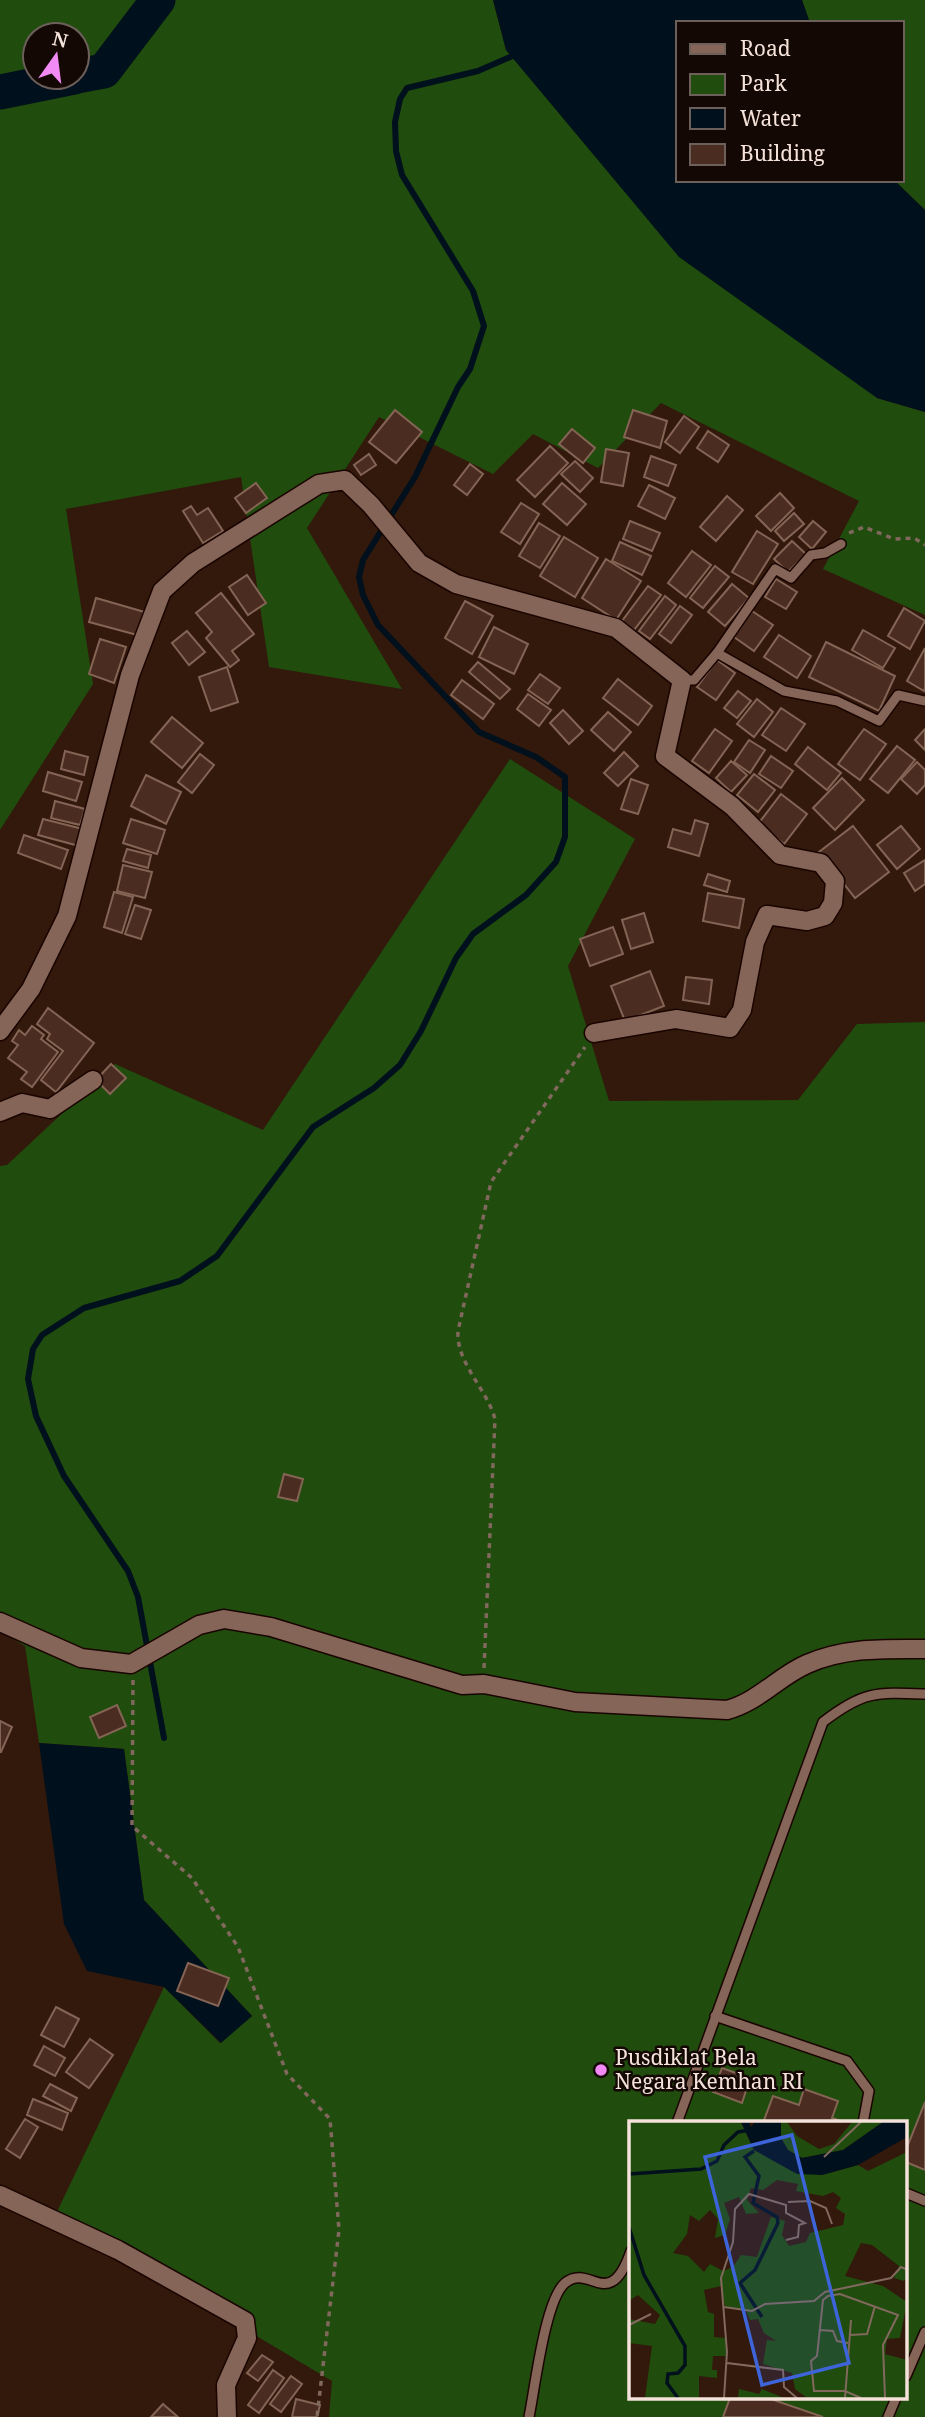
<svg xmlns="http://www.w3.org/2000/svg" width="925" height="2417" font-family="'Noto Serif',serif">
<style>
.green{fill:#204c0d;fill-rule:evenodd}
.water{fill:#00101c}
.lines{fill:none;stroke-linecap:round;stroke-linejoin:round}
.stream{stroke:#00101c;stroke-width:6}
.river{stroke:#00101c;stroke-width:35}
.building{fill:#4a2d20;stroke:#846455;stroke-width:2}
.lane-casing{stroke:#1a0400;stroke-width:12}
.street-casing{stroke:#1a0400;stroke-width:21}
.path{stroke:#80685d;stroke-width:3.5;stroke-dasharray:5 5;stroke-linecap:butt}
.lane{stroke:#856557;stroke-width:9}
.street{stroke:#856557;stroke-width:18}
.poi-dot{fill:#f18af4;stroke:#130804;stroke-width:2.5}
.labels{text-anchor:middle;stroke-width:5;stroke-linejoin:round;paint-order:stroke}
.poi-label{font-size:21px;fill:#f5e2da;stroke:#130804;text-anchor:start}
.inset-river{fill:none;stroke:#00101c;stroke-width:3.5}
.inset-road{fill:none;stroke:#81695e;stroke-width:2}
.view{fill:#3d64d8;fill-opacity:0.15;stroke:#3d64d8;stroke-width:3.5}
.inset-edge{fill:none;stroke:#f5e2da;stroke-width:3.5}
</style>
<rect width="100%" height="100%" fill="#33190c"/>
<!-- green -->
<g class="green">
<path d="M0,0H493L506,50L877,398L925,412V615L823,569L859,501L661,403L598,468L533,434L493,474L379,417L307,528L402,689L269,667L241,477L66,509L93,684L0,830ZM35,35H77V77H35Z"/>
<polygon points="802,0 925,0 925,210 894,180 902,180 902,23 810,23"/>
<path d="M510,759L635,839L568,966L609,1101L798,1100L857,1024L925,1022V2417H329L332,2381L55,2216L164,1987L220,2043L252,2016L144,1900L124,1749L39,1743L25,1646L0,1632V1166L7,1165L115,1064L263,1130ZM631,2123H906V2398H631Z"/>
</g>
<!-- water -->
<g class="water">
<polygon points="493,0 802,0 810,23 678,23 678,180 894,180 925,210 925,412 877,398 679,257 506,50"/>
<polygon points="39,1743 124,1749 144,1900 252,2016 221,2043 164,1987 87,1971 64,1924"/>
</g>
<g class="lines">
<!-- stream -->
<polyline class="stream" points="164,1738 138,1597 128,1571 64,1476 36,1416 28,1379 33,1349 42,1335 84,1308 180,1281 217,1256 313,1127 374,1088 400,1065 421,1031 456,958 473,934 526,895 556,862 565,837 565,777 536,757 479,732 378,625 363,595 359,577 363,560 415,477 458,387 470,369 484,326 473,291 402,175 396,151 395,122 400,99 407,88 478,71 517,54"/>
<!-- river -->
<g class="river">
<polyline points="77,76 104,71 158,0"/>
<polyline points="0,92 74,77"/>
</g>
</g>
<!-- building -->
<g class="building">
<polygon points="395,410 422,432 396,463 369,442"/>
<polygon points="633,410 667,421 660,448 624,437"/>
<polygon points="684,416 699,427 680,453 665,442"/>
<polygon points="572,429 595,448 583,463 559,444"/>
<polygon points="708,431 729,445 718,462 697,448"/>
<polygon points="550,446 568,463 535,497 517,480"/>
<polygon points="606,449 629,453 623,486 601,482"/>
<polygon points="369,454 376,465 361,475 354,465"/>
<polygon points="651,456 676,465 668,486 644,477"/>
<polygon points="575,461 593,478 580,492 561,474"/>
<polygon points="470,464 483,474 467,495 454,485"/>
<polygon points="256,483 267,498 246,513 235,498"/>
<polygon points="562,483 586,504 567,525 543,504"/>
<polygon points="649,485 675,498 665,519 638,506"/>
<polygon points="780,493 794,508 771,531 756,516"/>
<polygon points="727,496 743,510 716,541 700,527"/>
<polygon points="521,503 539,514 520,544 501,532"/>
<polygon points="191,506 197,515 208,508 223,531 203,543 183,511"/>
<polygon points="794,513 804,524 784,541 775,531"/>
<polygon points="630,521 660,533 652,551 623,539"/>
<polygon points="813,521 826,532 812,549 799,537"/>
<polygon points="539,523 560,536 540,568 519,556"/>
<polygon points="757,531 778,544 753,584 732,572"/>
<polygon points="564,537 598,558 575,597 540,576"/>
<polygon points="792,541 806,554 788,572 774,559"/>
<polygon points="620,542 651,556 642,575 612,561"/>
<polygon points="692,551 711,565 686,597 668,583"/>
<polygon points="606,559 641,581 616,620 582,598"/>
<polygon points="715,566 729,577 703,608 690,598"/>
<polygon points="247,575 266,603 248,615 229,587"/>
<polygon points="776,579 797,592 786,609 765,597"/>
<polygon points="732,584 749,598 725,626 708,612"/>
<polygon points="648,586 661,595 634,630 622,621"/>
<polygon points="221,593 254,634 232,651 239,660 230,667 206,638 212,632 196,613"/>
<polygon points="665,596 676,605 650,639 639,631"/>
<polygon points="96,598 148,613 141,636 89,622"/>
<polygon points="465,601 493,616 472,654 445,638"/>
<polygon points="680,606 692,615 671,643 659,634"/>
<polygon points="904,608 925,621 910,649 888,636"/>
<polygon points="752,611 773,625 754,651 734,637"/>
<polygon points="494,627 528,644 514,674 479,657"/>
<polygon points="863,630 895,648 883,668 852,650"/>
<polygon points="187,631 205,652 189,665 172,643"/>
<polygon points="779,635 811,656 797,678 764,657"/>
<polygon points="100,639 126,647 114,683 89,674"/>
<polygon points="826,642 895,676 879,711 809,677"/>
<polygon points="925,648 925,688 924,691 907,681"/>
<polygon points="717,660 735,673 716,700 697,687"/>
<polygon points="478,662 510,689 500,699 469,672"/>
<polygon points="227,667 238,702 211,711 199,677"/>
<polygon points="540,674 560,688 548,704 528,690"/>
<polygon points="618,679 652,706 638,725 603,698"/>
<polygon points="462,680 494,704 483,719 451,695"/>
<polygon points="738,691 751,701 737,718 724,708"/>
<polygon points="528,694 551,710 539,726 517,709"/>
<polygon points="757,699 773,712 754,737 737,724"/>
<polygon points="781,708 805,724 786,751 762,735"/>
<polygon points="563,710 583,731 569,744 550,723"/>
<polygon points="608,712 631,732 614,751 591,730"/>
<polygon points="172,717 203,743 182,768 151,742"/>
<polygon points="715,729 732,741 709,773 692,761"/>
<polygon points="864,729 886,744 860,780 838,764"/>
<polygon points="925,729 925,750 915,740"/>
<polygon points="749,740 765,750 750,773 734,762"/>
<polygon points="897,746 915,760 888,793 870,779"/>
<polygon points="808,747 841,773 827,790 795,764"/>
<polygon points="65,751 88,757 84,775 61,769"/>
<polygon points="624,752 638,766 618,786 604,773"/>
<polygon points="200,754 214,765 192,793 178,782"/>
<polygon points="771,756 793,771 781,788 759,774"/>
<polygon points="731,761 747,775 731,792 716,778"/>
<polygon points="917,762 925,770 925,785 917,794 901,779"/>
<polygon points="48,772 82,782 76,801 43,791"/>
<polygon points="754,774 775,790 758,812 737,795"/>
<polygon points="146,775 181,792 166,824 131,806"/>
<polygon points="842,778 864,800 835,830 813,808"/>
<polygon points="631,779 648,785 638,814 621,809"/>
<polygon points="781,794 807,814 784,844 758,824"/>
<polygon points="55,801 85,809 80,825 51,818"/>
<polygon points="43,819 83,829 79,846 38,835"/>
<polygon points="131,819 165,830 157,854 123,843"/>
<polygon points="695,820 708,824 699,856 668,847 673,829 691,834"/>
<polygon points="853,826 889,872 855,898 819,852"/>
<polygon points="901,826 920,849 897,869 877,845"/>
<polygon points="24,835 68,850 61,869 18,853"/>
<polygon points="127,849 151,855 148,868 123,861"/>
<polygon points="925,860 925,884 915,891 904,873"/>
<polygon points="123,865 152,872 145,898 117,891"/>
<polygon points="708,874 730,881 727,892 704,885"/>
<polygon points="114,892 133,897 122,933 104,927"/>
<polygon points="708,893 744,899 739,928 703,921"/>
<polygon points="135,905 151,910 141,939 125,934"/>
<polygon points="644,913 653,942 631,949 622,920"/>
<polygon points="613,927 623,954 590,966 580,939"/>
<polygon points="650,971 664,1006 625,1021 611,986"/>
<polygon points="686,977 712,980 709,1004 683,1000"/>
<polygon points="48,1008 94,1043 56,1092 41,1080 63,1051 47,1039 50,1034 37,1024"/>
<polygon points="32,1026 44,1035 41,1039 58,1052 32,1087 21,1079 27,1072 8,1058 18,1045 12,1041 19,1030 25,1035"/>
<polygon points="111,1064 126,1078 110,1094 96,1080"/>
<polygon points="284,1474 303,1479 297,1501 278,1497"/>
<polygon points="117,1705 126,1726 99,1738 90,1717"/>
<polygon points="0,1721 12,1727 1,1752 0,1752"/>
<polygon points="188,1963 229,1978 218,2006 177,1991"/>
<polygon points="56,2007 79,2019 64,2047 41,2035"/>
<polygon points="90,2039 113,2055 89,2088 66,2072"/>
<polygon points="44,2046 65,2058 55,2076 34,2065"/>
<polygon points="722,2068 750,2078 742,2103 713,2092"/>
<polygon points="50,2084 77,2098 71,2111 43,2096"/>
<polygon points="804,2089 838,2101 832,2118 847,2123 763,2123 773,2096 799,2105"/>
<polygon points="33,2099 68,2113 62,2130 27,2115"/>
<polygon points="925,2102 925,2170 906,2162 906,2150"/>
<polygon points="25,2119 38,2127 20,2158 6,2149"/>
<polygon points="262,2355 273,2362 258,2381 247,2373"/>
<polygon points="273,2370 284,2378 259,2413 248,2405"/>
<polygon points="291,2376 302,2384 281,2412 270,2404"/>
<polygon points="730,2398 768,2398 823,2417 723,2417"/>
<polygon points="296,2399 320,2405 317,2417 292,2417"/>
<polygon points="163,2404 178,2417 151,2417"/>
</g>
<g class="lines">
<defs>
<g id="lane">
<polyline points="717,653 784,691 837,701 879,721 898,695 925,701"/>
<polyline points="682,680 694,680 717,653 775,569 791,578 811,555 825,553 841,544"/>
<polyline points="715,2016 847,2061 869,2091 863,2123"/>
<path d="M677,2123L823,1722C863,1691 876,1692 925,1694"/>
<polyline points="906,2193 925,2201"/>
<polyline points="906,2376 925,2332"/>
<path d="M529,2417C535,2388 545,2300 565,2283C590,2262 609,2314 631,2251"/>
<polyline points="888,2417 896,2398"/>
</g>
<g id="street">
<polyline points="0,1031 31,989 67,916 130,675 162,591 193,563 319,484 345,480 371,505 419,563 456,584 616,628 682,680 665,756 732,806 780,855 821,863 835,881 833,903 825,916 807,921 767,915 755,942 742,1010 730,1028 676,1019 594,1033"/>
<polyline points="0,1112 22,1103 50,1109 93,1080"/>
<path d="M0,1622L81,1658L131,1664L199,1625L224,1619L271,1627L462,1685L484,1684L575,1702L727,1710C758,1702 779,1676 807,1664C846,1647 884,1649 925,1649"/>
<polyline points="0,2195 118,2250 245,2321 247,2338 226,2385 227,2417"/>
</g>
</defs>
<!-- lane casing -->
<use href="#lane" class="lane-casing"/>
<!-- street casing -->
<use href="#street" class="street-casing"/>
<!-- path -->
<g class="path">
<polyline points="849,533 864,527 894,539 914,538 925,545"/>
<path d="M484,1668L495,1419C487,1389 456,1363 458,1331L491,1182L585,1047"/>
<polyline points="133,1680 132,1826 192,1878 238,1947 287,2074 330,2119 339,2230 317,2417"/>
</g>
<!-- lane -->
<use href="#lane" class="lane"/>
<!-- street -->
<use href="#street" class="street"/>
</g>
<!-- markers -->
<circle class="poi-dot" cx="601" cy="2070" r="7"/>
<g class="labels">
<!-- poi labels -->
<g class="poi-label">
<text x="615" y="2065">Pusdiklat Bela<tspan x="615" dy="24">Negara Kemhan RI</tspan></text>
</g>
</g>
<!-- overview -->
<g transform="translate(629 2121)">
<rect width="278" height="278" fill="#33190c"/>
<path d="M0,1H112L125,29L193,54L229,44L239,50L278,31V156L275,160L265,157L270,145L243,124L232,122L216,155L254,165L278,181L271,217L258,218L256,233L278,239V277H178L166,268L163,252L134,243L138,219L147,220L135,212L129,198L121,199L117,190L96,185L92,165L75,169L79,191L85,193V216L96,217L98,235H84L83,249H88V257L70,255V277H16L23,225L0,222V198L26,203L31,194L9,174L1,179L0,188ZM148,59L169,63L167,70L194,75L204,71L212,77L207,87L216,93L214,104L181,112L177,121L160,125L153,114L156,100L142,96L128,136L112,134L104,146L94,150L81,143L75,151L59,135L44,132L58,113L61,94L70,100L81,89L89,98L86,117L96,114L101,98L95,82L110,76L117,93L130,92L118,79L122,67L134,69ZM152,1H158L168,15L190,28L205,23L223,1H254L214,29L173,37L159,29L152,17ZM110,268L130,273L133,268L155,277H109Z" fill="#204c0d" fill-rule="evenodd"/>
<path d="M112,1H120L122,6L126,1H152V17L159,29L173,37L214,29L254,1H278V16L229,44L193,54L168,53L125,29Z" fill="#00101c"/>
<path class="inset-river" d="M125,30L116,36L130,55L124,82L148,96L149,102L126,149L111,162L133,196M0,53L72,48L88,40L95,24L109,11L121,9M0,106L15,154L56,225V244L49,252L39,253L38,262L49,277"/>
<path class="inset-road" d="M195,36L232,1M159,81L181,80L197,87L203,103M95,186L123,190L136,183L185,180L196,171L262,157L272,146L279,149M0,204L22,193M191,209L204,210L208,220L219,222M221,214L238,213L246,185M98,242L154,249L155,266L168,277M95,277L98,231L92,157L104,121L106,88L120,73L157,84V92L176,102L170,104L169,116L157,119M216,277L222,199M232,277L216,270H185L182,240L188,235L194,179L199,175L211,173L269,194L254,224L256,277"/>
<path class="view" d="M163,14L220,242L133,264L76,36Z"/>
<rect width="278" height="278" class="inset-edge"/>
</g>
<!-- legend -->
<rect x="676" y="21" width="228" height="161" fill="#130804" stroke="#6d5f5a" stroke-width="2"/>
<rect x="690" y="44" width="35" height="10" fill="#856557" stroke="#6d5f5a" stroke-width="2"/>
<text x="740" y="56" font-size="21" fill="#f5e2da">Road</text>
<rect x="690" y="74" width="35" height="21" fill="#204c0d" stroke="#6d5f5a" stroke-width="2"/>
<text x="740" y="91" font-size="21" fill="#f5e2da">Park</text>
<rect x="690" y="108" width="35" height="21" fill="#00101c" stroke="#6d5f5a" stroke-width="2"/>
<text x="740" y="126" font-size="21" fill="#f5e2da">Water</text>
<rect x="690" y="144" width="35" height="21" fill="#4a2d20" stroke="#6d5f5a" stroke-width="2"/>
<text x="740" y="161" font-size="21" fill="#f5e2da">Building</text>
<!-- north arrow -->
<g transform="translate(56 56) rotate(14)"><circle r="33" fill="#130804" stroke="#6d5f5a" stroke-width="2"/>
<path d="M0-5L12 26L0 18L-12 26Z" fill="#f18af4"/>
<text y="-10" font-size="19" font-weight="bold" text-anchor="middle" fill="#f5e2da">N</text>
</g>
</svg>
